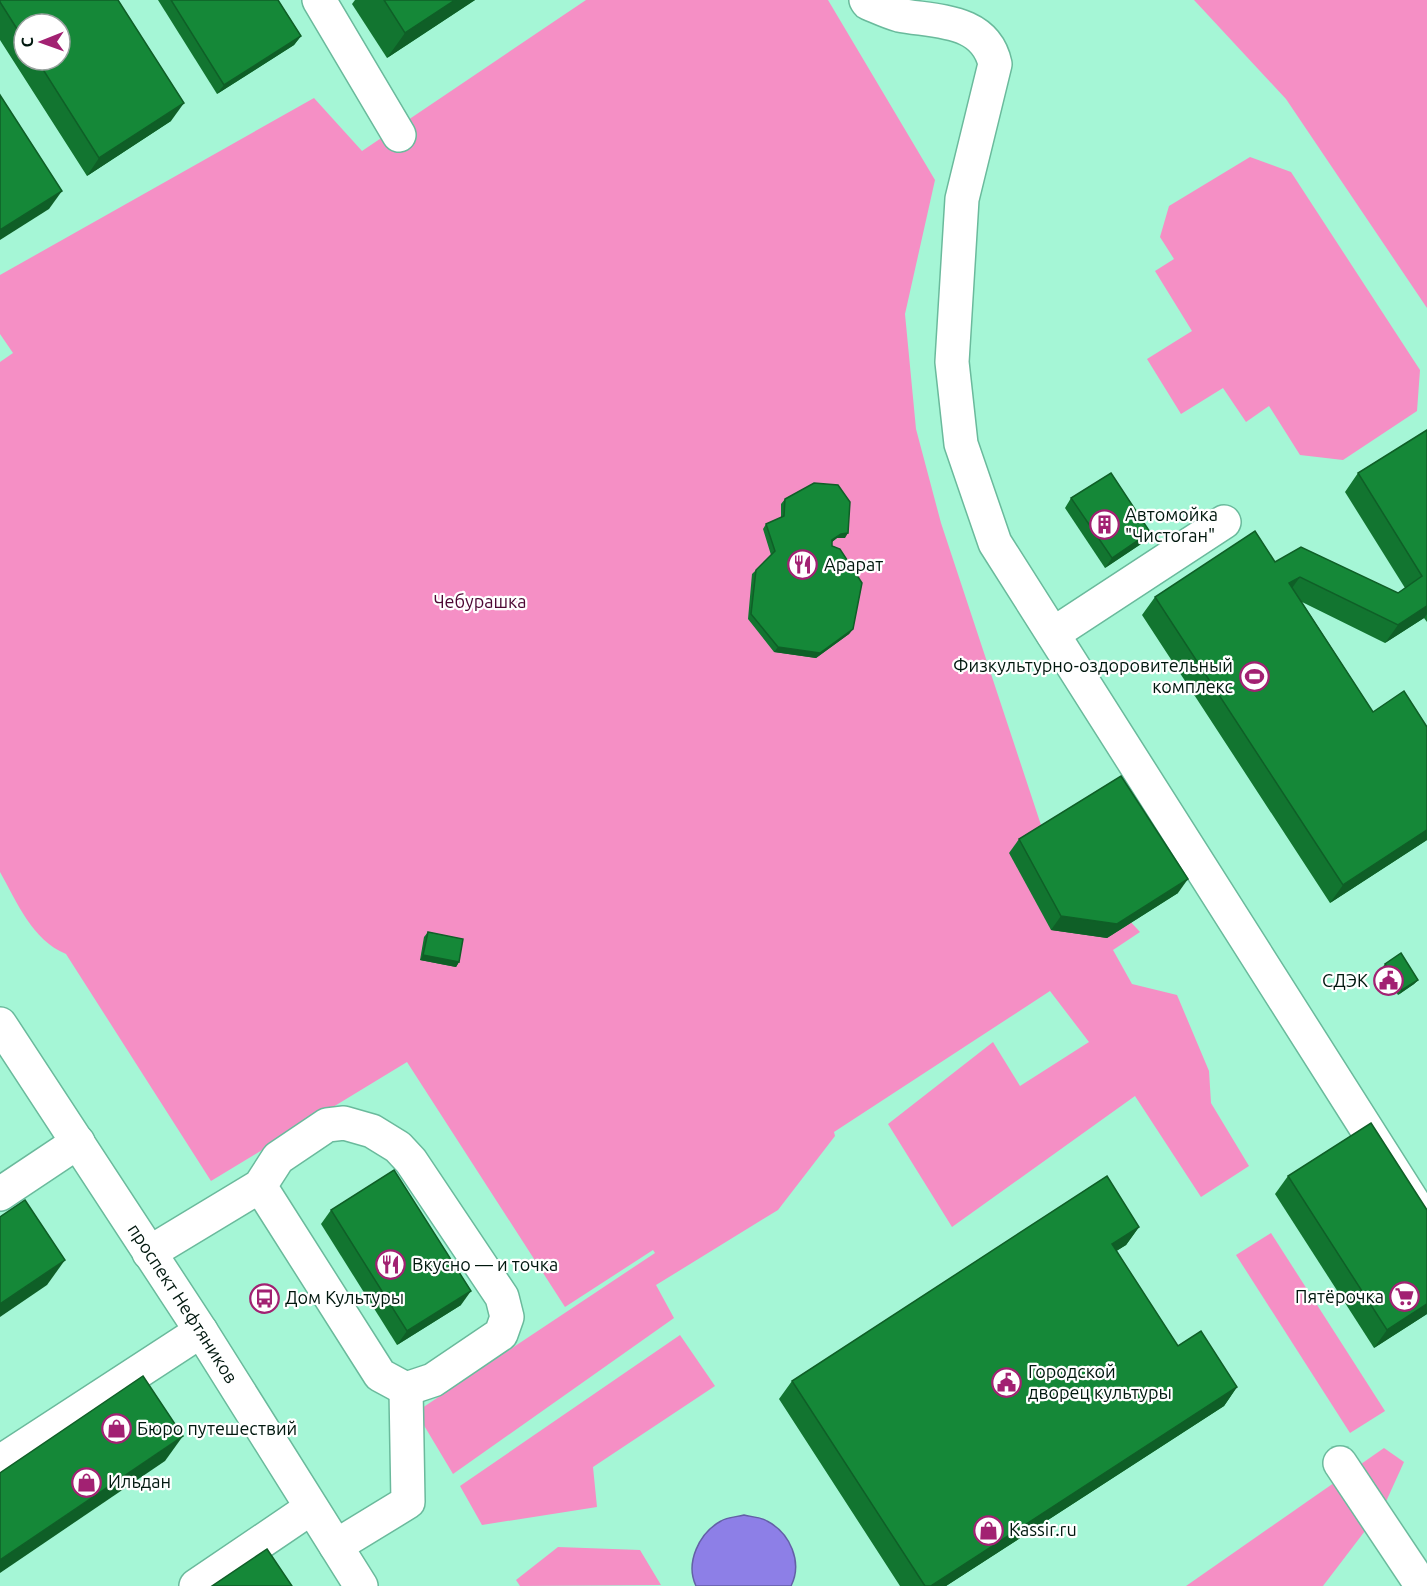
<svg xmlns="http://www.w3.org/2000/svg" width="1427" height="1586" font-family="Ubuntu,sans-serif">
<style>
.green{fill:#f58fc5}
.water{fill:#8d7fe7;stroke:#6360a6;stroke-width:1.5}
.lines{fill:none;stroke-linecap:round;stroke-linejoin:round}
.minor-casing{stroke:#6aba9c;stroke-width:36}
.major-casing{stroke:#6aba9c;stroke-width:36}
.minor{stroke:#fff;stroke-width:33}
.major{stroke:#fff;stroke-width:33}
.wall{fill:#127530;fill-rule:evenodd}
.shaded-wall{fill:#0f5f27}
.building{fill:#158838;stroke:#0f5f27;stroke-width:1.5}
.labels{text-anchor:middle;stroke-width:4.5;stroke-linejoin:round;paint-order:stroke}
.poi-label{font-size:18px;fill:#00170e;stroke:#fff;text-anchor:start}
.park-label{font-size:18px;fill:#4d0733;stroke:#fff}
.street-label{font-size:18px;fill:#00170e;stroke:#fff}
</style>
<rect width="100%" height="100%" fill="#a5f6d6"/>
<!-- green -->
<g class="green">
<path d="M586,0H828L935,180L905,314L916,429L941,523L1041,825L1140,932L1113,950L1132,984L1177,995L1209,1071L1211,1103L1249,1166L1201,1197L1135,1096L952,1227L888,1124L993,1042L1020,1086L1089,1042L1050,991L834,1132L835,1136L778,1210L656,1285L674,1318L453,1474L416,1412L655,1253L653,1250L565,1307L407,1062L211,1181L66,954C32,940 17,902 0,872V362L13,353L0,334V275L314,98L362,151Z"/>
<polygon points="1194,0 1427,0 1427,308 1286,99"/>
<polygon points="1250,157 1291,172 1420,370 1417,411 1343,460 1300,455 1269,406 1246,422 1223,388 1181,414 1147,359 1192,331 1155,271 1174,259 1160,237 1169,206"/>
<polygon points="1271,1233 1385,1411 1350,1433 1236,1255"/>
<polygon points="680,1335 715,1386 593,1467 597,1507 482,1525 460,1486"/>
<polygon points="1384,1448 1404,1462 1384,1506 1323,1586 1186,1586"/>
<polygon points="558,1547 640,1550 661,1585 520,1586 516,1580"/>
</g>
<!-- water -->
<path class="water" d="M744,1515C751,1517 761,1517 767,1521C790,1533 803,1562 791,1586H696C685,1563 699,1533 721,1521C727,1517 737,1517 744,1515Z"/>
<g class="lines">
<defs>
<g id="minor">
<polyline points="319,0 399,135"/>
<path d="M866,0L868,3C878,7 888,12 899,15C934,22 985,18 995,64L962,199L952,362L961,444L995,543L1427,1224"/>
<polyline points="1053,634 1224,522"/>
<polyline points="0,1194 78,1142"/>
<polyline points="149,1253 260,1186 278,1158 327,1125 344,1123 372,1131 398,1147 411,1161 502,1297 507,1317 501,1334 433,1380 406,1389 380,1375 260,1186"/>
<polyline points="0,1462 201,1331"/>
<polyline points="1340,1463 1422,1586"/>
<polyline points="336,1546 408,1502 406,1389"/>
<polyline points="196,1586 311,1508"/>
</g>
<g id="major">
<path id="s1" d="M0,1024L201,1331L361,1586"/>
</g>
</defs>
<!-- minor casing -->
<use href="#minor" class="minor-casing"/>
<!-- major casing -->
<use href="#major" class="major-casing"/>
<!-- minor -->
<use href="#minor" class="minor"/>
<!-- major -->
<use href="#major" class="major"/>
</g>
<!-- wall -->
<g class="wall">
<path d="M0,0L171,121L87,176L0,40ZM24,24L60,60H24Z"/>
<polygon points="158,0 278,0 301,36 294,45 217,94"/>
<polygon points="355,0 475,0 387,58 352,4"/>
<polygon points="1427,430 1427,622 1424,618 1385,643 1302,602 1373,712 1427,727 1427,840 1330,903 1142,615 1155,597 1275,562 1398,593 1405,588 1345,492 1358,473"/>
<polygon points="1071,498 1150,532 1144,542 1105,568 1065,508"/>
<polygon points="785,499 845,538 837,538 832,542 832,546 853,629 849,634 816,658 774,652 748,619 752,574 771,555 763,529 766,524 781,518 781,504"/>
<polygon points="1019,839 1178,893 1107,938 1051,930 1009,853"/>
<polygon points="428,932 459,962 456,967 420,960 424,937"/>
<polygon points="1385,964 1418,980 1414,984 1398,995 1381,969"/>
<polygon points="1288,1176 1427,1210 1427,1314 1374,1348 1275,1194"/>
<polygon points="331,1210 461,1305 397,1345 321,1224"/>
<polygon points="1139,1227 1126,1245 1116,1251 1178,1346 1237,1387 1224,1406 946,1586 900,1586 779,1399 792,1381"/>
</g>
<!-- shaded-wall -->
<g class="shaded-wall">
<polygon points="455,0 475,0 387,58 405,33"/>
<polygon points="301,36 294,45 217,94 224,85"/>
<polygon points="184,103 171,121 87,176 99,158"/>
<polygon points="62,191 49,209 0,240 0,230"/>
<polygon points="1150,532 1144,542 1105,568 1112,558"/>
<polygon points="848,533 845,538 837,538 828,545 832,540 841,534"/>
<polygon points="1300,577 1287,595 1289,583"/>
<polygon points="1427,606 1427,614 1424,618 1385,643 1398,625"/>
<polygon points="853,629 849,634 816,658 774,652 778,647"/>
<polygon points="1427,830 1427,840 1330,903 1343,885"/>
<polygon points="1188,879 1178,893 1107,938 1051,930 1061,916"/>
<polygon points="423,955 459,962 456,967 420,960"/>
<polygon points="1418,980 1414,984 1398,995 1402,990"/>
<polygon points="1139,1227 1126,1245 1099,1262 1112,1244"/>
<polygon points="65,1260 47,1285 0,1317 0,1304"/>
<polygon points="471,1291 461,1305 397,1345 407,1331"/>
<polygon points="1427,1304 1427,1314 1374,1348 1387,1330"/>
<polygon points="1237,1387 1224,1406 946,1586 931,1586"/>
<polygon points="183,1436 165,1461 0,1573 0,1560"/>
</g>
<!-- building -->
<g class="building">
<polygon points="0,0 118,0 184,103 99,158 37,60 60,60 60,24 24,24 24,40 0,2"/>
<polygon points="171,0 278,0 301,36 224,85"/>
<polygon points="384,0 455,0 405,33"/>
<polygon points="0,95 62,191 0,230"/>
<polygon points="1427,430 1427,606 1398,625 1300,577 1289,583 1373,712 1404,691 1427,727 1427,830 1343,885 1155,597 1255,531 1275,562 1301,547 1398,593 1422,576 1358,473"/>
<polygon points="1111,473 1150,532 1112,558 1071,498"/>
<polygon points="814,483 838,485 850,502 848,533 841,534 832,540 832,546 840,549 862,583 853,629 820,653 778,647 751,614 756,570 775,551 766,524 784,516 785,499"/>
<polygon points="1121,776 1188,879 1117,924 1061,916 1019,839"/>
<polygon points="428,932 463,939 459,962 423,955"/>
<polygon points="1401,953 1418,980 1402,990 1385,964"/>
<polygon points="1371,1123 1427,1210 1427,1304 1387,1330 1288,1176"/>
<polygon points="394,1170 471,1291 407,1331 331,1210"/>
<polygon points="1107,1176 1139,1227 1112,1244 1178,1346 1201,1331 1237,1387 931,1586 925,1586 792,1381"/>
<polygon points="25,1200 65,1260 0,1304 0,1217"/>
<polygon points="143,1376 183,1436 0,1560 0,1473"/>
<polygon points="267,1549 292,1586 212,1586"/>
</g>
<!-- icons -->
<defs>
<symbol id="building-ring" viewBox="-11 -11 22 22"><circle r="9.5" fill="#fff" stroke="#a22172" stroke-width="1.5"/><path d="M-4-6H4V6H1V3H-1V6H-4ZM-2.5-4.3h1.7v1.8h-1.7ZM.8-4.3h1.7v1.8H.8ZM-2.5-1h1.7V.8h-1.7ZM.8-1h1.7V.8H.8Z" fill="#a22172"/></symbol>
<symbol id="restaurant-ring" viewBox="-11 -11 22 22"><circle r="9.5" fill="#fff" stroke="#a22172" stroke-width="1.5"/><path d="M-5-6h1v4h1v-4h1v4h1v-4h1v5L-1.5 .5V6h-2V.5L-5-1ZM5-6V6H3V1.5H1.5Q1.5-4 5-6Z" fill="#a22172"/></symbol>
<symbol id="stadium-ring" viewBox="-11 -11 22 22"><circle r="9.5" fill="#fff" stroke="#a22172" stroke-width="1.5"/><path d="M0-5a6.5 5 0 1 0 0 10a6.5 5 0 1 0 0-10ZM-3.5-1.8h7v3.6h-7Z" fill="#a22172"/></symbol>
<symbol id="civic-ring" viewBox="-11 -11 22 22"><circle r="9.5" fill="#fff" stroke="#a22172" stroke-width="1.5"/><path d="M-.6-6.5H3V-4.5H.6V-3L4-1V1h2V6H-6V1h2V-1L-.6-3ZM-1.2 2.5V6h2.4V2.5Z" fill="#a22172"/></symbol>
<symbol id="supermarket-ring" viewBox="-11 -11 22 22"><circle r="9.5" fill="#fff" stroke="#a22172" stroke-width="1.5"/><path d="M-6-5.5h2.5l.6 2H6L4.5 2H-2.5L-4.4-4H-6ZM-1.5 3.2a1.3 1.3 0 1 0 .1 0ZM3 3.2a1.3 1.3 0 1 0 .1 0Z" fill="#a22172"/></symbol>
<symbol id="bus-ring" viewBox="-11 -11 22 22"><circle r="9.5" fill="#fff" stroke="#a22172" stroke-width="1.5"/><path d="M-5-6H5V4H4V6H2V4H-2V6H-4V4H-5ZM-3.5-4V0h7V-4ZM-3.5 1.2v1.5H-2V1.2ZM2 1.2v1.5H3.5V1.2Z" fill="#a22172"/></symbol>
<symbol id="shop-ring" viewBox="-11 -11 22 22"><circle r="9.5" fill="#fff" stroke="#a22172" stroke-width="1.5"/><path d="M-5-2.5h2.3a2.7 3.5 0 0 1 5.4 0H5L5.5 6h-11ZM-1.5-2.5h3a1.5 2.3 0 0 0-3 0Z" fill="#a22172"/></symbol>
</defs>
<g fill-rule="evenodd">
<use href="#building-ring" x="1088" y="508" width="33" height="33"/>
<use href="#restaurant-ring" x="786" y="548" width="33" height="33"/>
<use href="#stadium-ring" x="1238" y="660" width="33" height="33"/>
<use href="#civic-ring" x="1372" y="964" width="33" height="33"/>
<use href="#restaurant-ring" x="374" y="1248" width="33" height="33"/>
<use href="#supermarket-ring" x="1388" y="1280" width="33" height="33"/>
<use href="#bus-ring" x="248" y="1282" width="33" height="33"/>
<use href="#civic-ring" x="990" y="1366" width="33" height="33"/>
<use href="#shop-ring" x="100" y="1412" width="33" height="33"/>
<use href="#shop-ring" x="70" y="1466" width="33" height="33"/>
<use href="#shop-ring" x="972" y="1514" width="33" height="33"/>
</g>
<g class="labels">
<!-- poi labels -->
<g class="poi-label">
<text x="1125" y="521">Автомойка<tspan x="1125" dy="21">"Чистоган"</tspan></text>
<text x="824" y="571">Арарат</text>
<text x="1233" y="672" text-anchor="end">Физкультурно-оздоровительный<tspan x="1233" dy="21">комплекс</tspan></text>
<text x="1368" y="987" text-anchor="end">СДЭК</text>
<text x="412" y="1271">Вкусно — и точка</text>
<text x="1384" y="1303" text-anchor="end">Пятёрочка</text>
<text x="285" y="1304">Дом Культуры</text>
<text x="1028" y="1378">Городской<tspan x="1028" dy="21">дворец культуры</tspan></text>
<text x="137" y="1435">Бюро путешествий</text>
<text x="108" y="1488">Ильдан</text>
<text x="1009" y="1536">Kassir.ru</text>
</g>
<!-- park labels -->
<g class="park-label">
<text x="480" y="608">Чебурашка</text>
</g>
<!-- street labels -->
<g class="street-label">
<text dy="6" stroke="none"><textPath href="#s1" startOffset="334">проспект Нефтяников</textPath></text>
</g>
</g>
<!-- north arrow -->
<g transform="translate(42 42) rotate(269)"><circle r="28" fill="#ffffff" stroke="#99a29f" stroke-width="1.5"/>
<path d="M0-4.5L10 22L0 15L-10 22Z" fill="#a22172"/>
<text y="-9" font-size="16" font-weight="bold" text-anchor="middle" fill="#00170e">С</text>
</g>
</svg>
